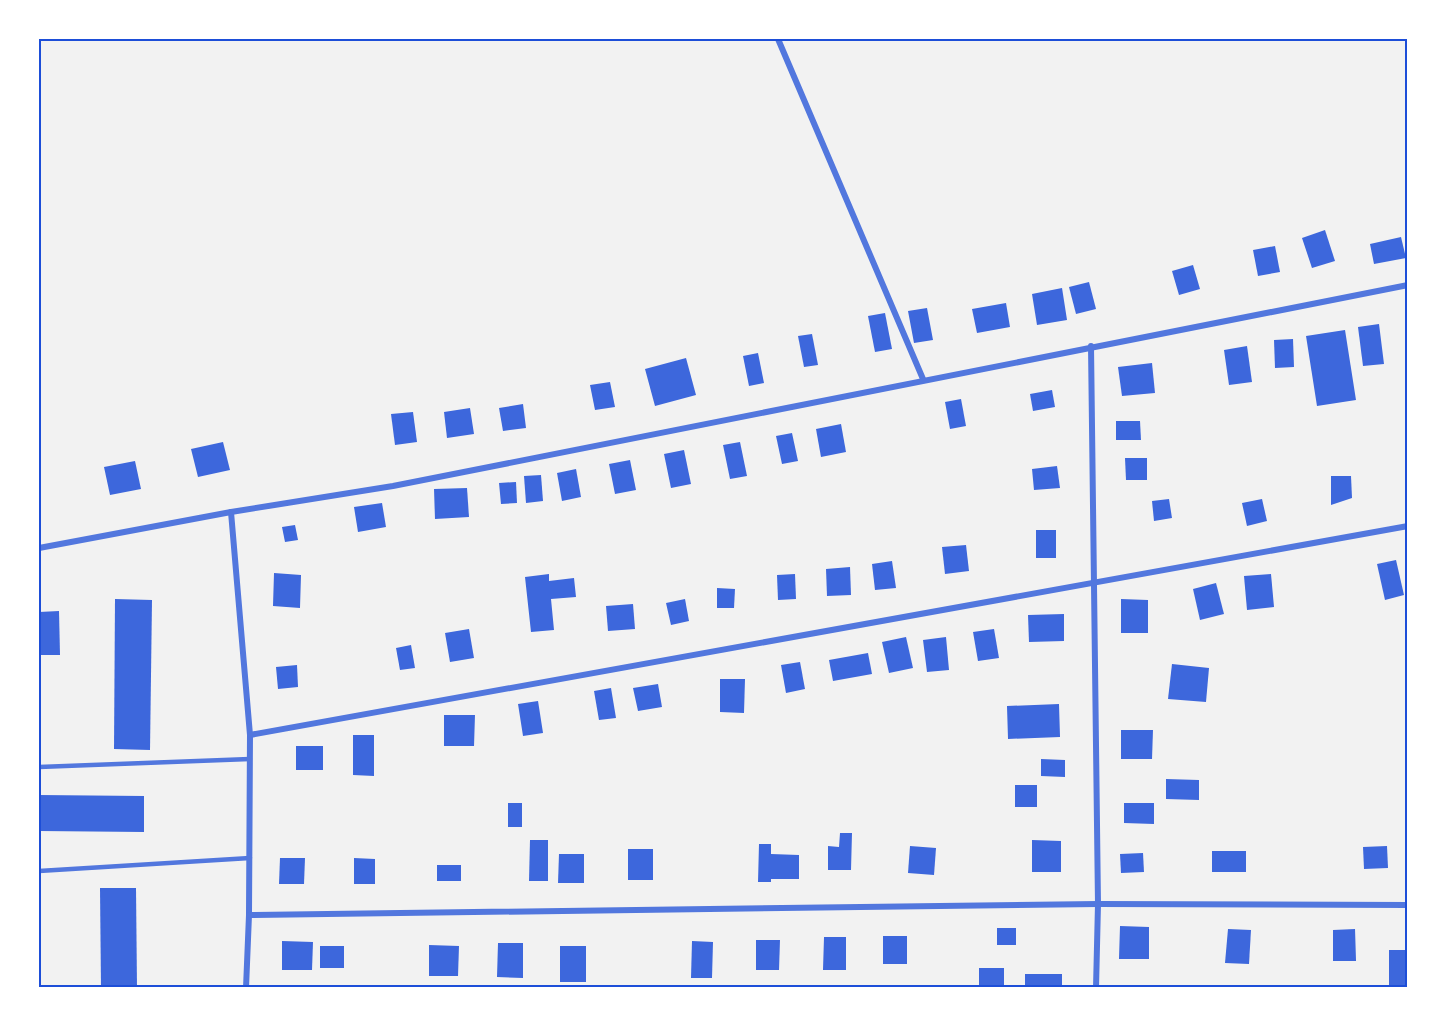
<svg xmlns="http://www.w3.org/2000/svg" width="1447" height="1027" font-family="'Alegreya Sans',sans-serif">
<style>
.building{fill:#3d67dc}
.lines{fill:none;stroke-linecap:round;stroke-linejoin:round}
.service{stroke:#5277de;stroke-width:4.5}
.minor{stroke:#5277de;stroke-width:6}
.neatline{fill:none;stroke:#1d4ed8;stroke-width:2}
</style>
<rect width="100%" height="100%" fill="#f2f2f2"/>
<!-- building -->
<g class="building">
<polygon points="1325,230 1335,261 1312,268 1302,238"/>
<polygon points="1401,237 1406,258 1374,264 1370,244"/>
<polygon points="1275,246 1280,272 1258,276 1253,250"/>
<polygon points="1193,265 1200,289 1179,295 1172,271"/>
<polygon points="1089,282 1096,309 1076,314 1069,287"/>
<polygon points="1062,288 1067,320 1037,325 1032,294"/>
<polygon points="1006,303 1010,327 977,333 972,309"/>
<polygon points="927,308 933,340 914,343 908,311"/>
<polygon points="885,313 892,349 875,352 868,316"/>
<polygon points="1379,324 1384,364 1363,366 1358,327"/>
<polygon points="1345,330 1356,400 1317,406 1306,336"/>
<polygon points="812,334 818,365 804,367 798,336"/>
<polygon points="1293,339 1294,367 1275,368 1274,340"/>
<polygon points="1247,346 1252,382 1229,385 1224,350"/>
<polygon points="758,353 764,383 749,386 743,356"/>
<polygon points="686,358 696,395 655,406 645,369"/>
<polygon points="1152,363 1155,393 1122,396 1118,367"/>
<polygon points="610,382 615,407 595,410 590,385"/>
<polygon points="1052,390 1055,407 1033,411 1030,394"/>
<polygon points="961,399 966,426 950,429 945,402"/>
<polygon points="523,404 526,428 503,431 499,408"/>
<polygon points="470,408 474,434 447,438 444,412"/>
<polygon points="413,412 417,442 395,445 391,414"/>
<polygon points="1116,421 1140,421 1141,440 1116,440"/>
<polygon points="841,424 846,452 821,457 816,429"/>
<polygon points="792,433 798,461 782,464 776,436"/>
<polygon points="223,442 230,470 198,477 191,449"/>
<polygon points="740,442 747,476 730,479 723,445"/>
<polygon points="684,450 691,484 671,488 664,454"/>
<polygon points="1125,458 1147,458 1147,480 1126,480"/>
<polygon points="630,460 636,490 615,494 609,464"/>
<polygon points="135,461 141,489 110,495 104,467"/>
<polygon points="1057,466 1060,488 1034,490 1032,469"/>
<polygon points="576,469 581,497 562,501 557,473"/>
<polygon points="541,475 543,501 526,503 524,476"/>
<polygon points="1331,476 1351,476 1352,498 1331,505"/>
<polygon points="516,482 517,503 501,504 499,483"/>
<polygon points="467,488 469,517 435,519 434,489"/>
<polygon points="1169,499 1172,518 1154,521 1152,501"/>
<polygon points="1262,499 1267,521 1247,526 1242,503"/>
<polygon points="382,503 386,527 358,532 354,507"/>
<polygon points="295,525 298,540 285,542 282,527"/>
<rect x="1036" y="530" width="20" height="28"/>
<polygon points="966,545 969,571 945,574 942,547"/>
<polygon points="1396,560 1404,595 1385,600 1377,564"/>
<polygon points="892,561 896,588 875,590 872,564"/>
<polygon points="850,567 851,595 827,596 826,569"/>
<polygon points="274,573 301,575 300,608 273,606"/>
<polygon points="549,574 549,581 574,578 576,597 551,599 554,630 531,632 525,577"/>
<polygon points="795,574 796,599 778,600 777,575"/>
<polygon points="1271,574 1274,607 1247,610 1244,576"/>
<polygon points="1216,583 1224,614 1200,620 1193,589"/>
<polygon points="717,588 735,589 734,608 717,608"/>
<polygon points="115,599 152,600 150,750 114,749"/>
<polygon points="685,599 689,621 671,625 666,603"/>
<polygon points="1121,599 1148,600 1148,633 1121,633"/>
<polygon points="633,604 635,629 608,631 606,606"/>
<polygon points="59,611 60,655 39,655 39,612"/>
<polygon points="1064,614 1064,641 1029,642 1028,615"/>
<polygon points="469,629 474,658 450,662 445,633"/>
<polygon points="994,629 999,658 978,661 973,632"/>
<polygon points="906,637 913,668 889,673 882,642"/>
<polygon points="946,637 949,670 927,672 923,640"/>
<polygon points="411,645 415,668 400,670 396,648"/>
<polygon points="868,653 872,674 833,681 829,660"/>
<polygon points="800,662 805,689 786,693 781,665"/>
<polygon points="1172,664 1209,668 1206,702 1168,699"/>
<polygon points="297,665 298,687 278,689 276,667"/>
<polygon points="720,679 745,679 744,713 720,712"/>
<polygon points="658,684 662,707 638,711 633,688"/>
<polygon points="611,688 616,718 599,720 594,691"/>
<polygon points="538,701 543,733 523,736 518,704"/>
<polygon points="1059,704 1060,737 1008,739 1007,706"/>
<polygon points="444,715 475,715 474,746 444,746"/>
<polygon points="1121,730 1153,730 1152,759 1121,759"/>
<polygon points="353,735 374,735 374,776 353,775"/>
<rect x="296" y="746" width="27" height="24"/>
<polygon points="1041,759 1065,760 1065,777 1041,776"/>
<polygon points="1166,779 1199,780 1199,800 1166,799"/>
<rect x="1015" y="785" width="22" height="22"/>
<polygon points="39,795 144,796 144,832 39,831"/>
<rect x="508" y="803" width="14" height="24"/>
<polygon points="1124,803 1154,803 1154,824 1124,823"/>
<polygon points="840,833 852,833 851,870 828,870 828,846 839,847"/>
<polygon points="530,840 548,840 548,881 529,881"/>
<polygon points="1032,840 1061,841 1061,872 1032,872"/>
<polygon points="759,844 771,844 771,854 799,855 799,879 771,879 771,882 758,882"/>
<polygon points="910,846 936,848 934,875 908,873"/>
<polygon points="1387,846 1388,868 1364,869 1363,847"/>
<rect x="628" y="849" width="25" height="31"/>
<rect x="1212" y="851" width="34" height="21"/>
<polygon points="1143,853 1144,872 1121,873 1120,854"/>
<polygon points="559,854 584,854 584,883 558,883"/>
<polygon points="280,858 305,858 304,884 279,884"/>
<polygon points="354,858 375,859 375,884 354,884"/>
<rect x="437" y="865" width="24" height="16"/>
<polygon points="100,888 136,888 137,988 101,988"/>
<polygon points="1120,926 1149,927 1149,959 1119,959"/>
<rect x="997" y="928" width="19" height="17"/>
<polygon points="1228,929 1251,930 1249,964 1225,963"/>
<polygon points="1355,929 1356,961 1333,961 1333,930"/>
<rect x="883" y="936" width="24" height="28"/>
<polygon points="824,937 846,937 846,970 823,970"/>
<polygon points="756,940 780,940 779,970 756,970"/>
<polygon points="282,941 313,942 312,970 282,970"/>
<polygon points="692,941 713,942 712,978 691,978"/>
<polygon points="498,943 523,943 523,978 497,977"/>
<polygon points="429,945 459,946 458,976 429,976"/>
<rect x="320" y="946" width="24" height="22"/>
<rect x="560" y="946" width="26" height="36"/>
<polygon points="1389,950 1408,950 1408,987 1389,986"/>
<rect x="979" y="968" width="25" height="20"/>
<rect x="1025" y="974" width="37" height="14"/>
</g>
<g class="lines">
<!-- service -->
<g class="service">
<polyline points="39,767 250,759"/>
<polyline points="39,871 250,858"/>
</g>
<!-- minor -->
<g class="minor">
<polyline points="778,39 923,379"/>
<polyline points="1091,346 1098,904 1096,988"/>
<polyline points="231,512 250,735 249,915 246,988"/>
<polyline points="39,548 231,512 393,486 1408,285"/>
<polyline points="250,735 1408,526"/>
<polyline points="249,915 1098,904 1408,905"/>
</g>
</g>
<!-- border -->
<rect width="1447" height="1027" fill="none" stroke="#ffffff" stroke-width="81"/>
<rect x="40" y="40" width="1366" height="946" class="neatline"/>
</svg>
